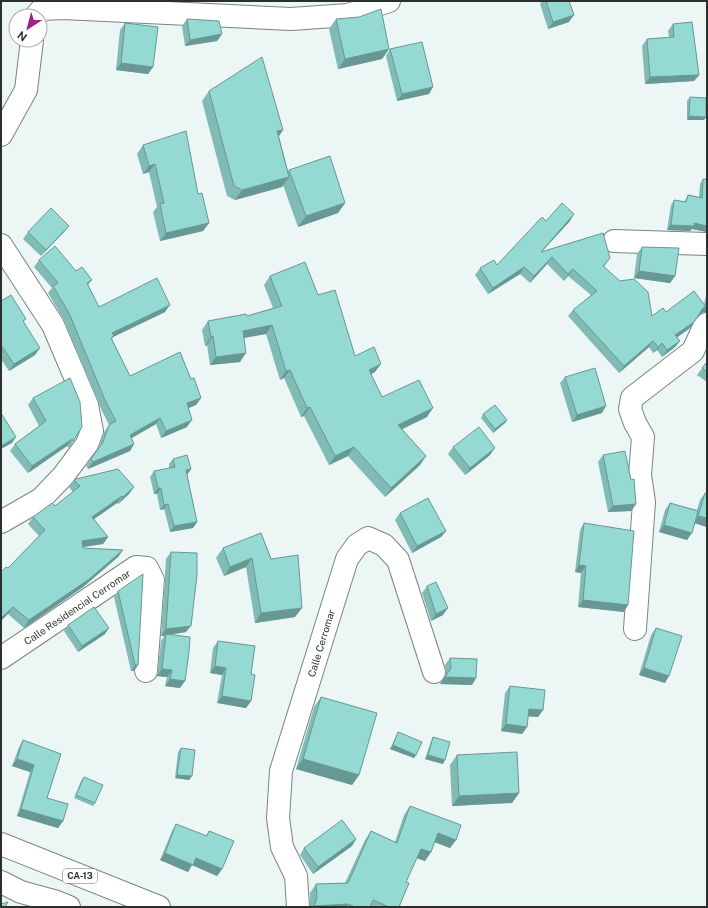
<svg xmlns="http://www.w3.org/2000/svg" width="708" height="908" font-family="'Public Sans',sans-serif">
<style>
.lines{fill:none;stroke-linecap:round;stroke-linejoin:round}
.street-casing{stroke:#7a8483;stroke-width:24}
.highway-casing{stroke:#7a8483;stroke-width:24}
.street{stroke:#fff;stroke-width:22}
.highway{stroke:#fff;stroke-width:22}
.wall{fill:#80bbb5}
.shaded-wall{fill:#689894}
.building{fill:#95d9d3;stroke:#689894}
.labels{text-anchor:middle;stroke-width:4;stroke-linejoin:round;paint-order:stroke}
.shield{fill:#fff;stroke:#6b6d6d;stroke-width:1}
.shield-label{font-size:9px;font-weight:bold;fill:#2b2f2e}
.street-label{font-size:10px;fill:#2b2f2e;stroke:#fff}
</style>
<rect width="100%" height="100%" fill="#ecf6f5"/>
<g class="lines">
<defs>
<g id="street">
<polyline points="36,16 42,9 63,8 291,19 348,15 389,1"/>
<polyline points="1,135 26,90 32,40"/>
<polyline points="614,241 707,244"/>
<polyline points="1,245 53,325 87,405 92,431 87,444 63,476 41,499 1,522"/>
<polyline points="635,629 644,502 640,475 643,437 635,423 630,409 632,398 693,351 704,327 707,324"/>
<polyline points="1,658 136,567 147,568 153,580 146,671"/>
<polyline points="298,907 296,876 282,847 278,818 281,771 347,559 357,545 368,538 384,545 398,560 434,672"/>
</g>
<g id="highway">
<polyline points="1,844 159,907"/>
<polyline points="1,882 21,892 54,901 69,907"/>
</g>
</defs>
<!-- street casing -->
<use href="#street" class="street-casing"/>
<!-- highway casing -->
<use href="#highway" class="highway-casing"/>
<!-- street -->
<use href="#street" class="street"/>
<!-- highway -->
<use href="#highway" class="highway"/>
</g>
<!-- wall -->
<g class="wall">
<polygon points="542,1 569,1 569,22 548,29 540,4"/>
<polygon points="187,19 222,34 217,41 185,46 182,26"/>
<polygon points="336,19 389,49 382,59 338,69 329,29"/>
<polygon points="125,23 153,67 148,74 116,70 120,30"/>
<polygon points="673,24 699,75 694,81 645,84 642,46 647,39 669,37 668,31"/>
<polygon points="390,49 433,87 429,94 397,101 386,56"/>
<polygon points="209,91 283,130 279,136 288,171 289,170 345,203 338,213 298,227 283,185 282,187 235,200 227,196 202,101"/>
<polygon points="690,97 706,117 704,120 687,120 687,101"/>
<polygon points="143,145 198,194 209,223 203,231 160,241 153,212 157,207 149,172 143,174 137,154"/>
<polygon points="703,179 707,232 692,229 690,231 667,230 671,205 674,200 684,202 688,195 699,197 700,184"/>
<polygon points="546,221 570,221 542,251 610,258 604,267 652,316 666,312 704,304 707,291 707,312 704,312 699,315 690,328 677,337 680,341 675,347 662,357 657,350 653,353 649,347 619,373 568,316 573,310 591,295 568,276 564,281 547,264 530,283 520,274 488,294 475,275 480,268 497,265"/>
<polygon points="69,226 64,232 41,256 23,239 28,232"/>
<polygon points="642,247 675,276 670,283 634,278 637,254"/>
<polygon points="39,260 76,271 92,280 88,285 99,307 165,312 113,337 112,339 130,376 191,379 201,398 196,405 189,408 187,427 161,438 156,424 131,438 134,444 130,451 88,469 86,466 99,448 104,432 109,425 100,407 64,320 48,293 52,288 34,267"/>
<polygon points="270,276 318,295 355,356 375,372 371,374 382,397 427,417 402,429 426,456 420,465 385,497 348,456 329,465 304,416 301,417 284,378 280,380 266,334 244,338 240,362 210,365 207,345 205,346 202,330 208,321 247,316 273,308 264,285"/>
<polygon points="1,301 24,322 35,355 9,371 1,359"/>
<polygon points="707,362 707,382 697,375"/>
<polygon points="565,377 602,413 572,422 560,383"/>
<polygon points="33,398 82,427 69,448 67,446 28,473 10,451 15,444 39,426 28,405"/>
<polygon points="483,414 507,420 505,423 493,433 481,418"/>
<polygon points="453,447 490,455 465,475 448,454"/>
<polygon points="603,455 631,480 636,504 631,511 608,512 598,462"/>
<polygon points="173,459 191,469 187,474 197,522 193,528 170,532 164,509 160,510 157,494 154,494 150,477 154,471 169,468 169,464"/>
<polygon points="74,480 134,487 129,494 118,504 117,503 94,519 108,537 103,544 83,547 83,548 123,550 118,557 83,587 24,628 8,614 8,568 39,536 28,524 33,517 55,506 73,492 69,487"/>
<polygon points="705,493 707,527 695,523 687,540 659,532 665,510 670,503 697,510 700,500"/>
<polygon points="400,513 446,531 441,537 412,553 395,520"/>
<polygon points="584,523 624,612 578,607 581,573 575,572 580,530"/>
<polygon points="261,533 295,617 255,623 246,567 224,576 216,558 223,548"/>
<polygon points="171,552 186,632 170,635 180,688 165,686 167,677 157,676 161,641 165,635 161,636 166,559"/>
<polygon points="427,586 443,615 431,621 422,593"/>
<polygon points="118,591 138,665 134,671 131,671 114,597"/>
<polygon points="68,625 105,634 78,652 64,631"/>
<polygon points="656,628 665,683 639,675 651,635"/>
<polygon points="218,641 251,674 251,701 246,708 217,703 222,675 210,673 213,648"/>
<polygon points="450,658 476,678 472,685 440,684 446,675 445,665"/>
<polygon points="510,686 543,710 538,717 528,716 527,727 522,734 501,731 505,693"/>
<polygon points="321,697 359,775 352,785 296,769 314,707"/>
<polygon points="398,732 416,755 414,758 390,749 396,736"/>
<polygon points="433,737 443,764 425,759 431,741"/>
<polygon points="23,740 61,754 47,798 63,821 58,828 17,816 30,772 12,766 19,747"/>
<polygon points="181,748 192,776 189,780 175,778 178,752"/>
<polygon points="457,755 519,793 512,803 452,806 450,765"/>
<polygon points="84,777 95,803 93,806 74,798 81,781"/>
<polygon points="410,806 456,840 450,848 434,842 431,852 425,861 416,858 406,882 399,907 310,907 310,893 316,884 345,883 365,840 371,831 395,842 404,815"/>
<polygon points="176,824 206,836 209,831 222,869 217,876 192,865 188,872 160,860 172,831"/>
<polygon points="356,839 352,846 313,874 300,855 304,848"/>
</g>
<!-- shaded-wall -->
<g class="shaded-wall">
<polygon points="574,15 569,22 548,29 553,22"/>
<polygon points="222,34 217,41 185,46 190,40"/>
<polygon points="389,49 382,59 338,69 345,59"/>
<polygon points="121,63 153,67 148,74 116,70"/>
<polygon points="699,75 694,81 645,84 650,77"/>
<polygon points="433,87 429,94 397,101 402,94"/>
<polygon points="689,116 706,117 704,120 687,120"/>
<polygon points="283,130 276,140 277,131"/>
<polygon points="155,164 149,172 143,174 149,166"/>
<polygon points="289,177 282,187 235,200 242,190"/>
<polygon points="345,203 338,213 298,227 306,216"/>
<polygon points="574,214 570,221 536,258 541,252"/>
<polygon points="209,223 203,231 160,241 166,233"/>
<polygon points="694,223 707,226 707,232 692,229 690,231 667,230 671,225"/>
<polygon points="69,226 64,232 41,256 46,250"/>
<polygon points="552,257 547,264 530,283 534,276"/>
<polygon points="524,267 520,274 488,294 493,288"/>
<polygon points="573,269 568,276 564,281 568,274"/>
<polygon points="639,271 675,276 670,283 634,278"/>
<polygon points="170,305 165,312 113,337 109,343 112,333"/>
<polygon points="707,306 707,312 704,312 698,315 703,308"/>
<polygon points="694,322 690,328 671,342 675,335"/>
<polygon points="272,325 266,334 237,339 243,331"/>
<polygon points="213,336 207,345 205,346 211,337"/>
<polygon points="653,341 649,347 619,373 624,366"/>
<polygon points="680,341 675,347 662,357 667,350"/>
<polygon points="662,343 657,350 653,353 658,347"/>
<polygon points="40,348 35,355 9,371 14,364"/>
<polygon points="246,353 240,362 210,365 216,357"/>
<polygon points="381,364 375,372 363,378 369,370"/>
<polygon points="290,370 284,378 280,380 286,371"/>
<polygon points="201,398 196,405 183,410 187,403"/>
<polygon points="606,406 602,413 572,422 577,415"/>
<polygon points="310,407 304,416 301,417 307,408"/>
<polygon points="433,408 427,417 392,434 398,425"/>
<polygon points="160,418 156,424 125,442 130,435"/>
<polygon points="192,420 187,427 161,438 166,431"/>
<polygon points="507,420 505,423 493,433 495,429"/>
<polygon points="16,437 12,443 1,449 1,446"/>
<polygon points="72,439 67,446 28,473 32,466"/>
<polygon points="134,444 130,451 88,469 93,462"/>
<polygon points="354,447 348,456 329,465 335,456"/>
<polygon points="495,448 490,455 465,475 470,468"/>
<polygon points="426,456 420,465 385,497 391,488"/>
<polygon points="191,469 187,475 186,470"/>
<polygon points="134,487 129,494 118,504 123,497"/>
<polygon points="158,488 161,488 157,494 154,494"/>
<polygon points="122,496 117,503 87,524 92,517"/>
<polygon points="168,504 164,509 160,510 164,505"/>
<polygon points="636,504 631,511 608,512 613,506"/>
<polygon points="698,516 707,518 707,527 694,523"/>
<polygon points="197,522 193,528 170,532 174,526"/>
<polygon points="664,525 692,533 687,540 659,532"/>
<polygon points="446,531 441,537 412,553 417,546"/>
<polygon points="108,537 103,544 77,548 82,541"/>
<polygon points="123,550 118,557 83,587 24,628 29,620"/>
<polygon points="252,558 246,567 224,576 230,567"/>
<polygon points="579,565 586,566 581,573 575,572"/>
<polygon points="583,600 628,605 624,612 578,607"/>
<polygon points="13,607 8,614 1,621 1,618"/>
<polygon points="302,608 295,617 255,623 261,613"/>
<polygon points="448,608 443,615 431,621 436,614"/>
<polygon points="191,626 186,632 166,635 166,634 165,636 161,636 166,629"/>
<polygon points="109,628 105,634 78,652 82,646"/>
<polygon points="135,665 138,665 134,671 131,671"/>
<polygon points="215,666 226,668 222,675 210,673"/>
<polygon points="644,668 669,676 665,683 639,675"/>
<polygon points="162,669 172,670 167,677 157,676"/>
<polygon points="445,677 476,678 472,685 440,684"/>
<polygon points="170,679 185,681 180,688 165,686"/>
<polygon points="222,696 251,701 246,708 217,703"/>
<polygon points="529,709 543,710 538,717 524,716"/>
<polygon points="506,724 527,727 522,734 501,731"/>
<polygon points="393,745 416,755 414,758 390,749"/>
<polygon points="428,755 445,760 443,764 425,759"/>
<polygon points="17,759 34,765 30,772 12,766"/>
<polygon points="303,759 359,775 352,785 296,769"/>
<polygon points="177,775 192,776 189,780 175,778"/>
<polygon points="519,793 512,803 452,806 459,796"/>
<polygon points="21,809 63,821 58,828 17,816"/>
<polygon points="438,833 456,840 450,848 432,841"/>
<polygon points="356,839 352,846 313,874 318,867"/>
<polygon points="421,849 431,852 425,861 414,857"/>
<polygon points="165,853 196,858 222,869 217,876 192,865 188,872 160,860"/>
<polygon points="348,904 346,907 313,907 314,906"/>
</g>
<!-- building -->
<g class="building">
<polygon points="546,1 569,1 574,15 553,22"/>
<polygon points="381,9 389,49 345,59 336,19 359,17"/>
<polygon points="187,19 219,21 222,34 190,40"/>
<polygon points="692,22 699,75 650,77 647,39 674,37 673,24"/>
<polygon points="125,23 158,27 153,67 121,63"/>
<polygon points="422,42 433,87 402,94 390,49"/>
<polygon points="262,57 283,130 277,131 289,177 242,190 234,186 209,91"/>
<polygon points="690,97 706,98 706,117 689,116"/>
<polygon points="186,131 198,194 202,193 209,223 166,233 160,204 164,203 155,164 149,166 143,145"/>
<polygon points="330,156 345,203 306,216 289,170"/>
<polygon points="703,179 707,179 707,226 694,223 694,226 671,225 674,200 686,202 688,195 702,198"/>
<polygon points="562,203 574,214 541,252 603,233 610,258 603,266 620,281 634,279 648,292 652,316 663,308 666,312 694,291 706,307 707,303 707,306 703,308 694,322 675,335 680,341 667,350 662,343 658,347 653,341 624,366 573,310 597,291 573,269 568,274 552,257 534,276 524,267 493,288 480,268 494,260 497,265 542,217 546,221"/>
<polygon points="51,208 69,226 46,250 28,232"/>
<polygon points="55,246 76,271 82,267 92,280 87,283 99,307 157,278 170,305 112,333 114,336 111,338 130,376 180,352 191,379 194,378 201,398 187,403 192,420 166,431 160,418 130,435 134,444 93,462 91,459 103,442 109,425 116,421 105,400 69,313 53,286 58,283 39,260"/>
<polygon points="642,247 679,248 675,276 639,271"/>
<polygon points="305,262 318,295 335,290 355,356 374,347 381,364 369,370 382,397 419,380 433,408 398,425 426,456 391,488 354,447 335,456 310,407 307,408 290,370 286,371 272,325 243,331 246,353 216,357 213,336 211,337 208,321 246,314 247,316 282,306 270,276"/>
<polygon points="11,295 26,319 23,321 40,348 14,364 1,345 1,301"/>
<polygon points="707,362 707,372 702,368"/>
<polygon points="595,368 606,406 577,415 565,377"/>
<polygon points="70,378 80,402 82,427 73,441 72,439 32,466 15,444 46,421 33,398"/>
<polygon points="495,405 507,420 495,429 483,414"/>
<polygon points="1,413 16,437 1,446"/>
<polygon points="479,427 495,448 470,468 453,447"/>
<polygon points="625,451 631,480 634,479 636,504 613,506 603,455"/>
<polygon points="187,455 191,469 186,470 197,522 174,526 168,504 164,505 161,488 158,488 154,471 175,467 173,459"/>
<polygon points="118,469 134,487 123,497 122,496 92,517 108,537 82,541 83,548 123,550 88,580 29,620 13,607 1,618 1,572 6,567 8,568 45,530 33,517 52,503 55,506 80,486 74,480 76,479"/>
<polygon points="705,493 707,493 707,518 698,516"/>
<polygon points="428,498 446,531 417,546 400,513"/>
<polygon points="670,503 698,511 692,533 664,525"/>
<polygon points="584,523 634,531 628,605 583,600 586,566 579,565"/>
<polygon points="261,533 271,559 298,555 302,608 261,613 252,558 230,567 223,548"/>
<polygon points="171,552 197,553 197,575 191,626 166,629"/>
<polygon points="143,574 138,665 135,665 118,591"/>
<polygon points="436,582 448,608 436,614 427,586"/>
<polygon points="94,607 109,628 82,646 68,625"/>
<polygon points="656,628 682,636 669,676 644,668"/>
<polygon points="166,634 190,637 189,652 185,681 170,679 172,670 162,669"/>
<polygon points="218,641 255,646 251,674 255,675 251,701 222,696 226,668 215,666"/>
<polygon points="450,658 477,659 476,678 445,677 451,668"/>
<polygon points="510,686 545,690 543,710 529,709 527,727 506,724"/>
<polygon points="321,697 377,713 359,775 303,759"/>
<polygon points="398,732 422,742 416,755 393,745"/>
<polygon points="433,737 450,742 445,760 428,755"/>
<polygon points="23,740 61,754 47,798 68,804 63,821 21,809 34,765 17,759"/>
<polygon points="181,748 195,750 192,776 177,775"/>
<polygon points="517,752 519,793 459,796 457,755"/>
<polygon points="84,777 103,785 95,803 76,795"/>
<polygon points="410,806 461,825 456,840 438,833 431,852 421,849 406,882 409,883 399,907 389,907 373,900 370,907 355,907 348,904 314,906 317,898 316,884 348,883 371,831 397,843"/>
<polygon points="342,820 356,839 318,867 304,848"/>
<polygon points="176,824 207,836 209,831 234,841 222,869 196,858 193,865 165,853"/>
<polygon points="8,902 5,907 1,907 1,904"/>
</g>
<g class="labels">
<!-- shield labels -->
<rect class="shield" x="63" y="869" width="34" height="14" rx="3"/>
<g class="shield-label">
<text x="80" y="879">CA-13</text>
</g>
<!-- street labels -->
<g class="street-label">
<text transform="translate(77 607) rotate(-34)" y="4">Calle Residencial Cerromar</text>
<text transform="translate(321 643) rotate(-73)" y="4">Calle Cerromar</text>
</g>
</g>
<!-- border -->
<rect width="708" height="908" fill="none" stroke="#2b2f2e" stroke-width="4"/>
<!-- north arrow -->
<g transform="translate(28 28) rotate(216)"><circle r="19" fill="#ffffff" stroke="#aaacab"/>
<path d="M0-3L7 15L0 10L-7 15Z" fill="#9b2681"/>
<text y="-6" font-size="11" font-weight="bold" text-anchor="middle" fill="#2b2f2e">N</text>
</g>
</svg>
